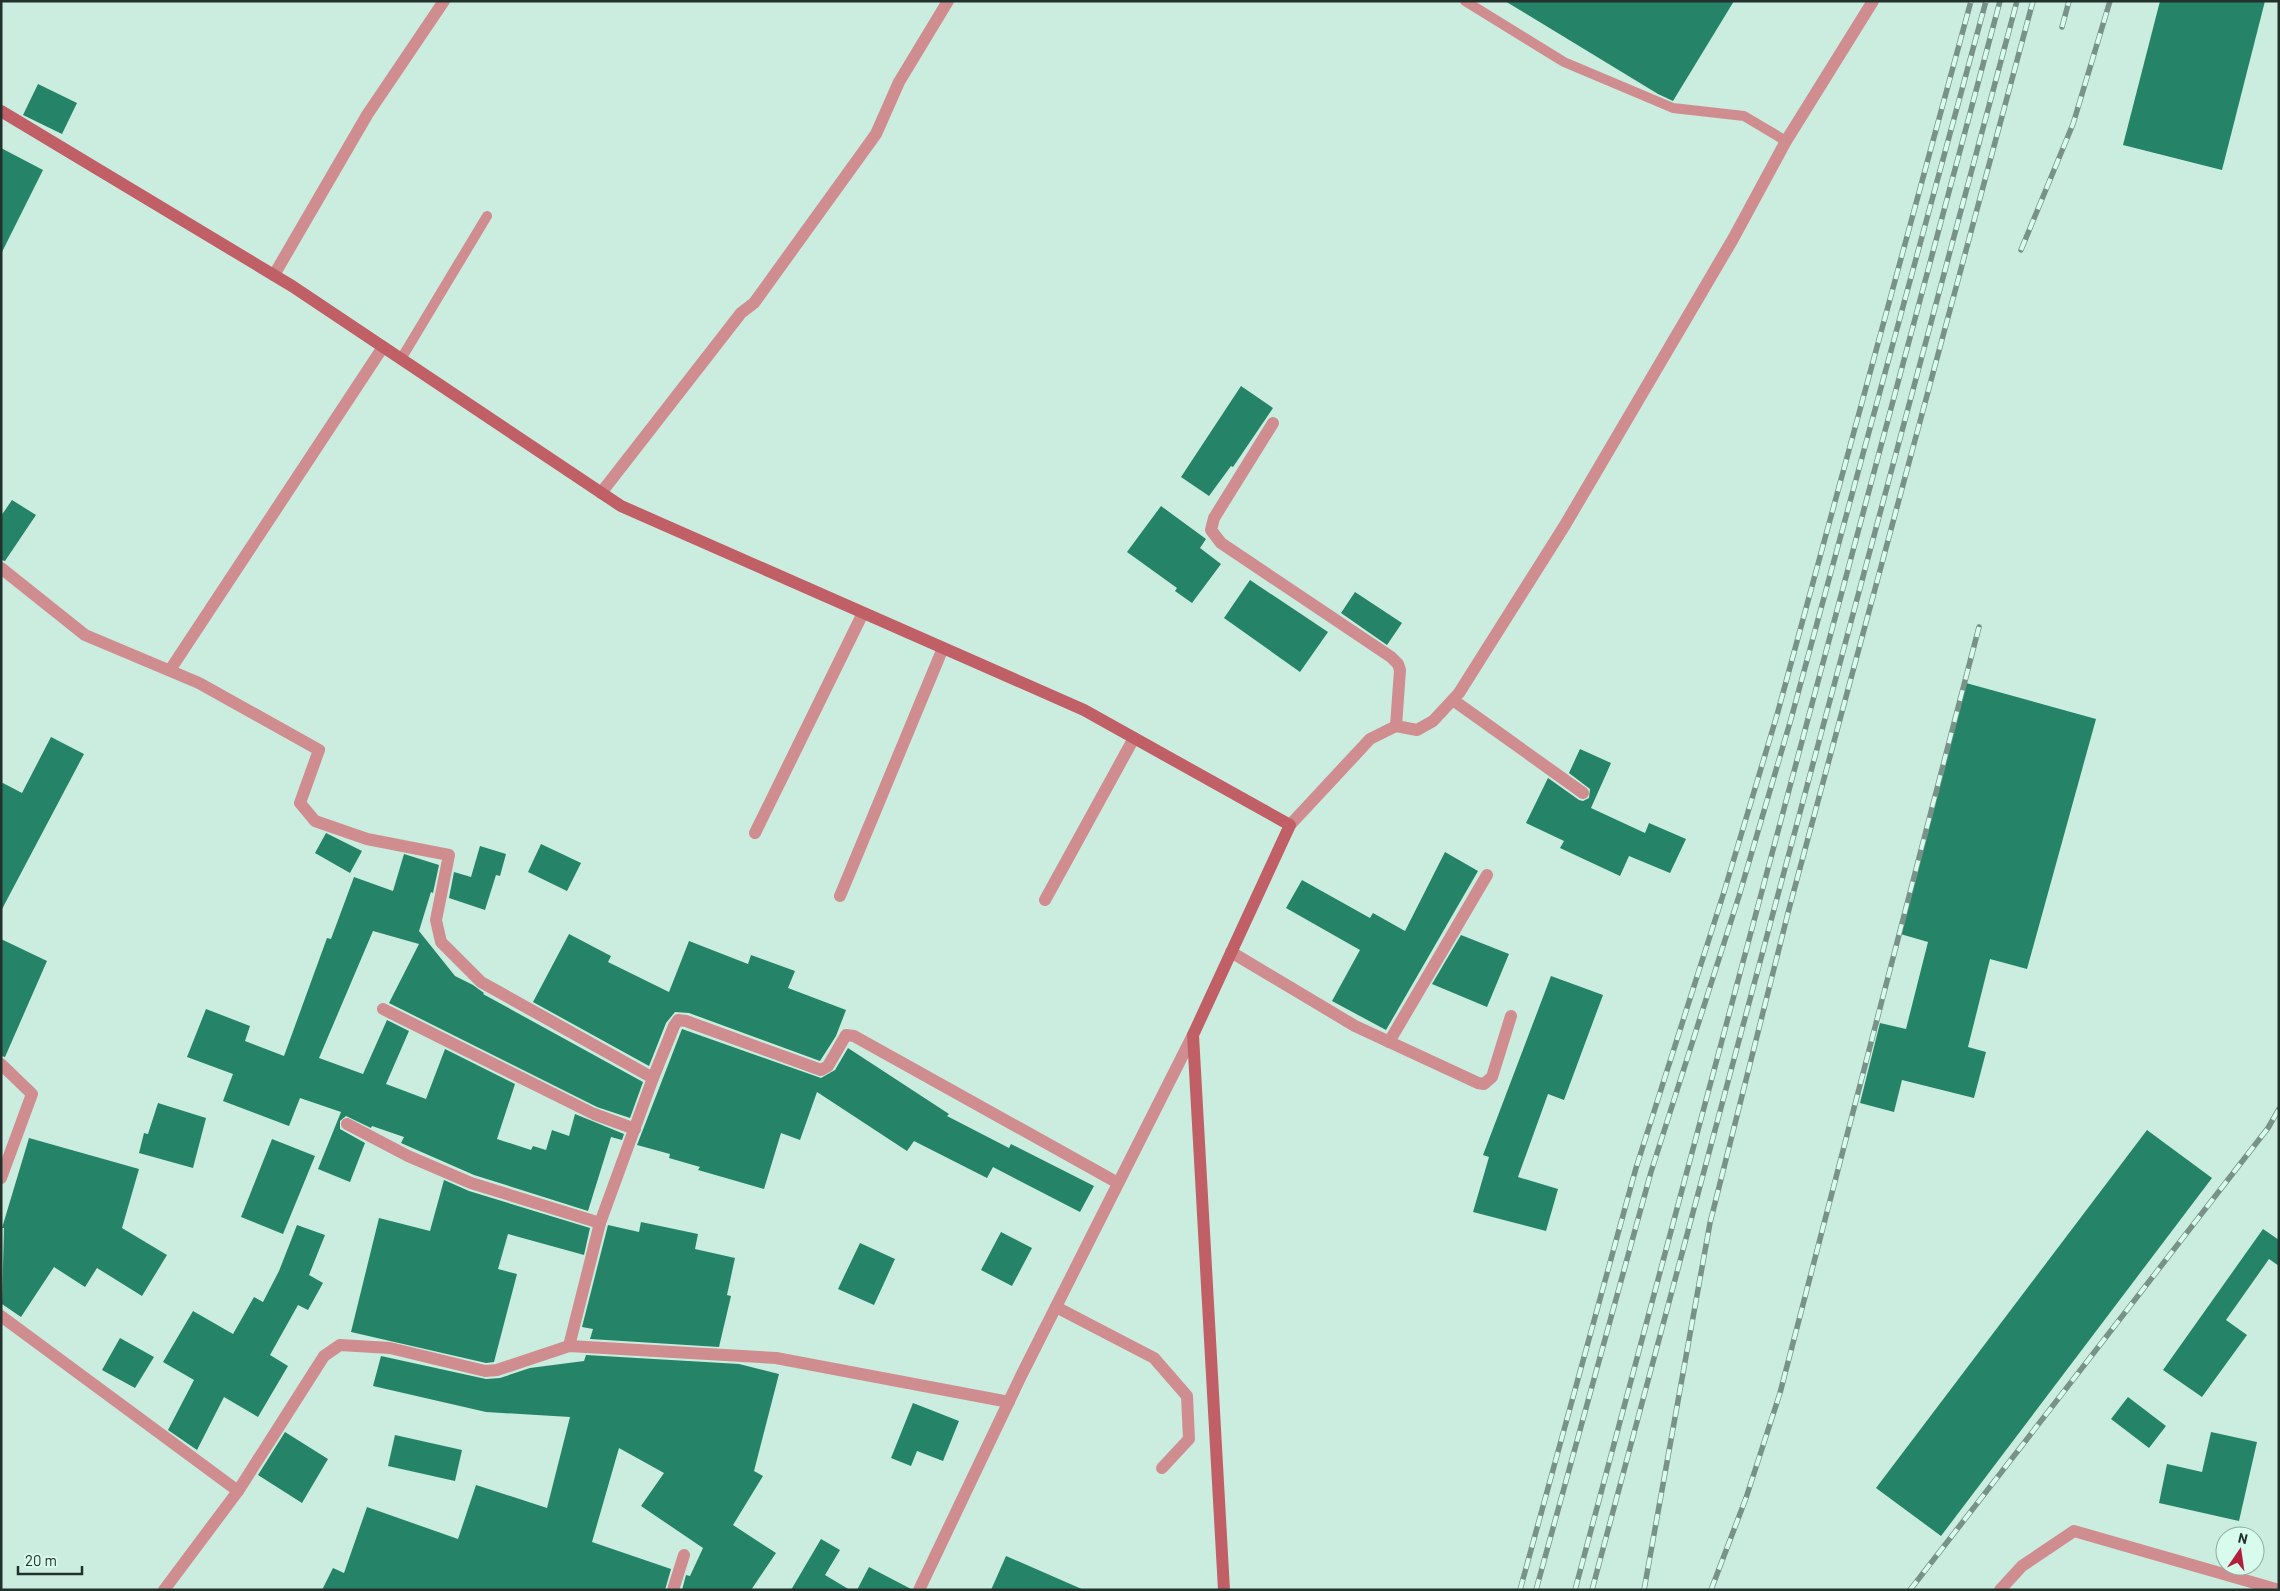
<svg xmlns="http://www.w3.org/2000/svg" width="2280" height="1591" font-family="Barlow,sans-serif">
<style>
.building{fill:#258468}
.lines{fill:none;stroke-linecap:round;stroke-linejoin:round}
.lane{stroke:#d08d8f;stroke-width:10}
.street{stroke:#d08d8f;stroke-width:12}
.secondary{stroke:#c06066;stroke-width:12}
.rail-casing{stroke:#799289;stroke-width:5.5}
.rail{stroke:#d7fbec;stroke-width:4;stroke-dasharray:11;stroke-linecap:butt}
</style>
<rect width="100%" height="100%" fill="#caeddf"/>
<!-- building -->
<g class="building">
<polygon points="1505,1 1734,1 1673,101 1658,94"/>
<polygon points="2160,1 2265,1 2222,170 2123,145"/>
<polygon points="38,84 77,103 62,134 23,115"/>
<polygon points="1,148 43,170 1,254"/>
<polygon points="1241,386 1273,408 1233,467 1231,466 1209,496 1181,477"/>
<polygon points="12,500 36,515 5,561 1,560 1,516"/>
<polygon points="1161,506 1206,539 1200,548 1221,564 1192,603 1175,591 1177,588 1127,552"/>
<polygon points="1250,580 1328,632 1300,672 1224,618"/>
<polygon points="1355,592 1402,623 1387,645 1341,613"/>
<polygon points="1966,683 2096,719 2027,969 1990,959 1968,1047 1986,1052 1974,1098 1902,1080 1894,1112 1860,1103 1880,1023 1906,1029 1928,942 1897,933"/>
<polygon points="51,737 84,754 1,911 1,782 22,793"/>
<polygon points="1580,749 1611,763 1591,808 1645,833 1649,823 1686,839 1670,873 1629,856 1620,876 1560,848 1564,841 1526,823 1548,778 1579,800 1583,801 1589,798 1590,789 1569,773"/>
<polygon points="326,833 362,851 350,873 315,853"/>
<polygon points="541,844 581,863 567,891 528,872"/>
<polygon points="480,846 506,854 500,876 496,875 485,910 449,898 454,872 471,877"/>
<polygon points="1445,852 1478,871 1386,1030 1332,1001 1360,950 1286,908 1302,880 1370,918 1373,913 1405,931"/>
<polygon points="404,854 439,865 433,893 431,892 419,931 455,976 473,985 484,993 483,994 643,1082 630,1118 597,1107 389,1003 419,944 373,931 319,1058 363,1074 387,1020 409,1031 386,1084 426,1099 445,1049 515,1084 497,1139 531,1150 533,1146 546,1150 552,1130 569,1136 575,1114 624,1134 622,1140 611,1137 588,1211 474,1175 401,1143 404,1137 372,1126 371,1128 346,1116 340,1121 340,1129 365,1143 350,1182 318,1169 341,1112 300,1098 289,1126 223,1101 233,1074 187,1057 206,1009 250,1026 245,1041 284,1056 327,938 331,939 354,877 393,891"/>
<polygon points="569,934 611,956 608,962 669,992 689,941 748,964 751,955 795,971 788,988 846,1010 836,1036 820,1061 689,1013 675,1012 666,1023 649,1066 533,1002"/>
<polygon points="1461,935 1509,954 1487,1007 1432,984"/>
<polygon points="1,939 47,961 5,1057 1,1056"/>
<polygon points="1551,976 1603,995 1564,1100 1548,1094 1518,1177 1558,1189 1546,1231 1473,1212 1489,1157 1483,1155"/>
<polygon points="682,1029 821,1078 835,1070 848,1048 949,1114 947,1116 1009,1148 1011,1144 1094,1186 1080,1212 993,1167 987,1178 914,1141 907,1151 817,1092 800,1140 781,1133 764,1189 698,1170 700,1167 669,1158 670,1154 637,1145"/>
<polygon points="158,1103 206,1118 193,1168 139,1153 144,1133 148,1134"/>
<polygon points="2147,1130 2212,1178 1941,1536 1876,1488"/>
<polygon points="29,1138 139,1169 122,1228 167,1255 142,1296 97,1268 85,1287 54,1267 21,1317 2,1304 4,1228 2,1228"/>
<polygon points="272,1139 315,1156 283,1234 241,1217"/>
<polygon points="444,1180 469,1191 590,1228 584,1255 508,1234 498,1269 517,1274 494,1362 486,1363 351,1332 379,1218 430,1231"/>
<polygon points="641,1222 698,1234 695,1249 735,1258 727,1295 731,1296 719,1347 590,1339 593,1329 582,1327 608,1225 639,1232"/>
<polygon points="297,1225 325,1235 309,1275 323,1283 308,1310 298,1305 270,1355 288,1366 258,1417 224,1397 197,1450 168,1430 194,1380 163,1362 193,1311 233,1334 254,1297 263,1302 279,1271"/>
<polygon points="2263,1229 2279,1240 2279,1266 2269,1259 2226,1320 2247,1335 2202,1397 2163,1370"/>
<polygon points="1001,1232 1032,1248 1012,1286 981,1270"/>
<polygon points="860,1243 895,1259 874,1305 838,1289"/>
<polygon points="120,1338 154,1357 135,1388 102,1370"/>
<polygon points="586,1355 739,1364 779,1374 754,1471 763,1476 733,1525 776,1553 751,1590 682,1590 686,1575 690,1576 703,1548 641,1506 664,1473 619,1448 592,1542 671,1569 665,1590 322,1590 333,1568 344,1573 367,1507 458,1539 476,1485 547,1508 570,1417 486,1412 373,1386 381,1356 486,1379 500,1378 530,1368 584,1361"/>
<polygon points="2128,1397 2166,1426 2149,1448 2111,1419"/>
<polygon points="913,1403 959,1421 943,1461 917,1451 911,1466 891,1458"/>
<polygon points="285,1432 328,1459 302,1503 258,1475"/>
<polygon points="2211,1432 2257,1442 2239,1521 2159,1503 2167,1464 2202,1472"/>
<polygon points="395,1435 462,1450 455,1481 388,1466"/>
<polygon points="821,1539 840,1550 825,1575 850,1590 791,1590"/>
<polygon points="1006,1556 1084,1590 991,1590"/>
<polygon points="869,1567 911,1589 911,1590 857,1590"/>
</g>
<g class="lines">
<!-- lane -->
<g class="lane">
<polyline points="1465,1 1564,62 1673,108 1744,116 1786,141"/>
<polyline points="401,359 487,216"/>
</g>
<!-- street -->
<g class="street">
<polyline points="274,275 367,115 444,1"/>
<polyline points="1273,423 1214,518 1211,530 1221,543 1391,657 1398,664 1400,670 1396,726"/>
<polyline points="601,493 741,313 754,303 876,134 899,82 948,1"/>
<polyline points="1,568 85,635 199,683 319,750 300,803 315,821 367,839 449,855 436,920 441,942 481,982 653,1078 600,1223 569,1346"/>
<polyline points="170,670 383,347"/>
<polyline points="1453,700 1583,793"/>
<polyline points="1290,825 1370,739 1396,726 1417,730 1433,721 1459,693 1565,525 1733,239 1786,141 1873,1"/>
<polyline points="755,833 863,613"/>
<polyline points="840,896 943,648"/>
<polyline points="1045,900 1134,738"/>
<polyline points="1231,952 1355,1026 1478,1083 1484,1084 1492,1077 1511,1016"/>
<polyline points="383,1009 594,1114 635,1129"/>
<polyline points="1389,1042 1487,875"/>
<polyline points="1,1064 32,1094 1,1178"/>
<polyline points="653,1078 674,1026 678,1020 686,1021 821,1070 828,1066 846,1035 854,1036 1118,1183"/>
<polyline points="347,1124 408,1156 471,1183 600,1223"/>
<polyline points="1056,1307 1154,1358 1187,1396 1189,1439 1162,1468"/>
<polyline points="1,1316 238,1491"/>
<polyline points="164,1590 238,1491 324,1356 340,1345 390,1348 485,1371 497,1370 569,1346 776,1358 1009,1402"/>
<polyline points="673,1590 684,1555"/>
<polyline points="919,1590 1021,1376 1193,1035"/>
<polyline points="2000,1590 2022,1566 2074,1531 2279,1590"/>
</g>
<!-- secondary -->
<polyline class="secondary" points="1,111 292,286 621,506 1084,710 1290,825 1193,1035 1224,1590"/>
<defs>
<g id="rail">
<polyline points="2062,27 2069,1"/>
<polyline points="2021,250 2073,124 2110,1"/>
<polyline points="1520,1590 1636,1168 1724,892 1777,715 1971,1"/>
<polyline points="1536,1590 1651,1172 1739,896 1791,719 1986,1"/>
<polyline points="1575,1590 2000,1"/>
<polyline points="1592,1590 2017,1"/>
<polyline points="1644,1590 1710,1223 1789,909 2033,1"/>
<polyline points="1711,1590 1746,1498 1780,1393 1979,627"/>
<polyline points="1910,1590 2268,1128 2279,1109"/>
</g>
</defs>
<!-- rail casing -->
<use href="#rail" class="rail-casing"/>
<!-- rail -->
<use href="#rail" class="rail"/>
</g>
<!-- border -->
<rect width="2280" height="1591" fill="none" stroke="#23312c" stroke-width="5"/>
<!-- north arrow -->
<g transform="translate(2240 1551) rotate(13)"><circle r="24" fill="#d7fbec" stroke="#8faa9f"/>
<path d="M0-4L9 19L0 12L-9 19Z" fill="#b21f3c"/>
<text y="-8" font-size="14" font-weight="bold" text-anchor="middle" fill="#23312c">N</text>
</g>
<!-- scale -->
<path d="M18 1566v8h64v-8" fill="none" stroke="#23312c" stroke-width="2.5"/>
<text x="25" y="1566" font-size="15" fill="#23312c" stroke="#d7fbec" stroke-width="4" paint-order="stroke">20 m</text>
</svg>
